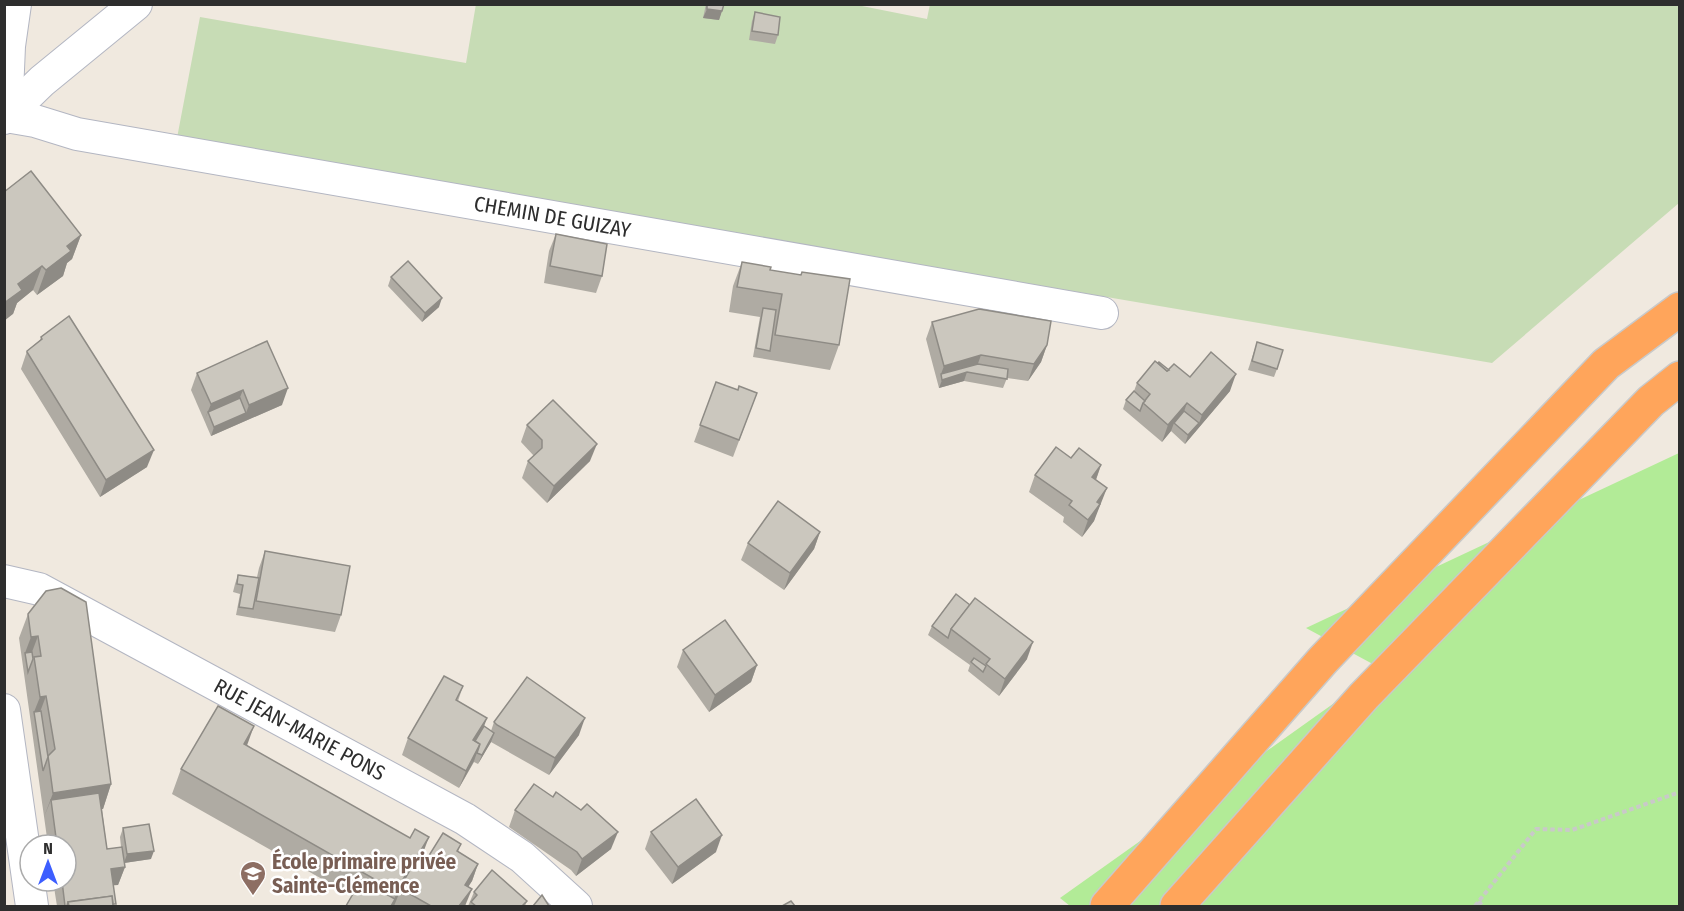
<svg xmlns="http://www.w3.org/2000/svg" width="1684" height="911" font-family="'Fira Sans Condensed',sans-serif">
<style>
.green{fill:#b2eb97}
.cemetery{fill:#c7dcb5}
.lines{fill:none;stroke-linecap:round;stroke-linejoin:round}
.street-casing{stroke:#b3b6c2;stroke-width:34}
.highway-casing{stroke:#c9c9c9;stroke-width:36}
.path{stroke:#c9c9c9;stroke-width:4;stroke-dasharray:4.5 3;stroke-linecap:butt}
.street{stroke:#fff;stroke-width:32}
.highway{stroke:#ffa55b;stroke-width:33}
.wall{fill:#afaba3}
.shaded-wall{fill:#8e8b85}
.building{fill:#cbc7be;stroke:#8e8b85;stroke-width:1.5}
.labels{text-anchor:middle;stroke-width:5;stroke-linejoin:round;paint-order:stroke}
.street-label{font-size:21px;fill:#2e2e2e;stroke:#fff}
.education-label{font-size:21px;font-weight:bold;fill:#785e54;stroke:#fff;text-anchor:start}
</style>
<rect width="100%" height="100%" fill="#f0e9df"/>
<!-- green -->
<polygon class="green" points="1679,453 1679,906 1070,906 1060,898 1382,669 1306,628"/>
<!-- cemetery -->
<polygon class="cemetery" points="476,4 852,4 927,19 930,4 1679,5 1679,203 1492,363 177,138 200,17 466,63"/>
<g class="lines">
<defs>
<g id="street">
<path id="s1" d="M6,116L35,121L77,134L1102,313"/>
<polyline points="6,116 42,81 136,4"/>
<polyline points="4,118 6,116 9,46 15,4"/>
<path id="s2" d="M4,581L39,589L465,819L522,857L576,906"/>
<polyline points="4,710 32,906"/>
</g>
<g id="highway">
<polyline points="1107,906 1323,660 1606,364 1680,309"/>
<polyline points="1177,906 1364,696 1651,401 1680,378"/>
</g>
</defs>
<!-- street casing -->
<use href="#street" class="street-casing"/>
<!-- highway casing -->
<use href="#highway" class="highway-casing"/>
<!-- path -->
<g class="path">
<polyline points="1479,901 1482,906"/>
<polyline points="1475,906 1536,829 1572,830 1680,792"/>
</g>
<!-- street -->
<use href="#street" class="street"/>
<!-- highway -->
<use href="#highway" class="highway"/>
</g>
<!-- wall -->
<g class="wall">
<polygon points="706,4 724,4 719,20 703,18"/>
<polygon points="755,12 778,35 775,44 749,40 752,21"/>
<polygon points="4,192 81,235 72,259 67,263 63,276 37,295 33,290 17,303 13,314"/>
<polygon points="556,234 602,276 596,293 544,283 549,251"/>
<polygon points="742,262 770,270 839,345 830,370 753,357 760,317 729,312 733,286"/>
<polygon points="391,277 439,307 422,322 388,286"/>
<polygon points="932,322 1047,345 1041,362 1028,381 1007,378 1003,388 964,381 939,388 926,339"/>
<polygon points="41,337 147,467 100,497 21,369 27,351 40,340"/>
<polygon points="1257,342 1277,369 1274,377 1248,370"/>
<polygon points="1169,370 1230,391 1185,444 1171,431 1162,442 1123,409 1126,400 1134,391 1137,383"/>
<polygon points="197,373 282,405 211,436 191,390"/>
<polygon points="716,382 738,390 757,393 733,457 694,442"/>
<polygon points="527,425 590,461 547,503 522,478 528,461 534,456 521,442"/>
<polygon points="1071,458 1101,465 1096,480 1100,506 1098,508 1094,521 1082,537 1063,522 1064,517 1029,492 1035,475"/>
<polygon points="820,532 814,549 784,590 741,560 748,543"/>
<polygon points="265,551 341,615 335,632 236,615 240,594 233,592 235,584 238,575 257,577 259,568"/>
<polygon points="956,594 1027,659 999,696 968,671 970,665 928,635 932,626"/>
<polygon points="28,614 111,784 103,809 102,809 107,849 121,847 120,837 123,828 151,859 124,863 125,867 118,885 113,885 114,906 57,906 53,881 66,881 66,845 48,845 19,638"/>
<polygon points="683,650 757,665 751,682 709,712 677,667"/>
<polygon points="463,686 458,701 484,726 491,731 494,722 579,735 549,775 491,742 478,764 474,762 459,788 402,755 408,738"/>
<polygon points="247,745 425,862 461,844 458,852 478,864 472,881 468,886 465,906 396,906 352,896 172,794 181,769"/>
<polygon points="553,797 581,810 611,849 576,876 571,870 509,827 515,810"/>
<polygon points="651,832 716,852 672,884 645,849"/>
<polygon points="474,892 527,901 525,906 468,906"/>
</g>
<!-- shaded-wall -->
<g class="shaded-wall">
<polygon points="707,9 722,11 719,20 703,18"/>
<polygon points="81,235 72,259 67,263 63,276 37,295 46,270 67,246"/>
<polygon points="42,266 33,290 17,303 13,314 4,321 4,303 18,284"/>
<polygon points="442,298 439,307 422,322 425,313"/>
<polygon points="1047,345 1041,362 1028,381 1034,364"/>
<polygon points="981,355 975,372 967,372 964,381 939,388 942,380 941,374 944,366"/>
<polygon points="1236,374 1230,391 1185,444 1188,435 1199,423 1202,415"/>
<polygon points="288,388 282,405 211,436 214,427 246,413 249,405"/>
<polygon points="243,390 236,407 208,412 204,421 211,404"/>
<polygon points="1187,403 1181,420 1174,423 1171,431 1162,442 1168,425"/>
<polygon points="597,444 590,461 547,503 554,486"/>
<polygon points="154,450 147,467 100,497 106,480"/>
<polygon points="1101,465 1095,482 1092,477"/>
<polygon points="1107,488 1094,521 1082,537 1088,520 1097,502"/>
<polygon points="820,532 814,549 784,590 790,573"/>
<polygon points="38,636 29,660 25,653 31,637"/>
<polygon points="1033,642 1027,659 999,696 1005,679"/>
<polygon points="757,665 751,682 709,712 715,695"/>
<polygon points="46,696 37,720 34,712 40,697"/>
<polygon points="487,718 481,735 472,750 473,740"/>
<polygon points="585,718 579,735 549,775 555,758"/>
<polygon points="254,726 245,751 244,744"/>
<polygon points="494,734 491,742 478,764 482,755"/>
<polygon points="480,744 474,761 459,788 466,771"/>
<polygon points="111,784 103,809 53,816 51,800 44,817 53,793"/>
<polygon points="618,832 611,849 576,876 582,859"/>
<polygon points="722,835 716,852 672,884 678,867"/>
<polygon points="429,837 420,861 401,889 394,906 391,906 402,881"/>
<polygon points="154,851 151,859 124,863 127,854"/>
<polygon points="478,864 472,881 459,902 465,885"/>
<polygon points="125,867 118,885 105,886 111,869"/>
<polygon points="472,889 465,906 459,906"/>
</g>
<!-- building -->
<g class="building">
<polygon points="707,4 724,4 722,11 707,9"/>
<polygon points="755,12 780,17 778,35 752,31"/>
<polygon points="31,171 81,235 67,246 71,251 46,270 42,266 18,284 22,290 4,303 4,192"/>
<polygon points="556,234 607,244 602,276 550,266"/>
<polygon points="408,261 442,298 425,313 391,277"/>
<polygon points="742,262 771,267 770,270 801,275 802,272 850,279 839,345 775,335 782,294 737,287"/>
<polygon points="763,308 776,310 770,351 756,348"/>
<polygon points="979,309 1051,321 1047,345 1034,364 981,355 944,366 932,322"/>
<polygon points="69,316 154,450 106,480 27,352 27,351 42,339 41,337"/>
<polygon points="267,341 288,388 249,405 243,390 211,404 197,373"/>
<polygon points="1257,342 1283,350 1277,369 1252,361"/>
<polygon points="1211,352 1236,374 1202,415 1187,403 1168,425 1143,403 1150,394 1137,383 1155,361 1167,371 1174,364 1190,377"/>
<polygon points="1159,362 1169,370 1167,371 1158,363"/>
<polygon points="978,364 1008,369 1007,379 967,372 942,380 941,374"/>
<polygon points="716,382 738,390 739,386 757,393 739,440 700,425"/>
<polygon points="1134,391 1145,401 1143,403 1140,411 1126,400"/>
<polygon points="240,398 246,413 214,427 208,412"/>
<polygon points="553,400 597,444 554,486 528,461 542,448 542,440 527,425"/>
<polygon points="1184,411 1199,423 1188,435 1174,423"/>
<polygon points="1056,447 1071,458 1079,448 1101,465 1092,477 1107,488 1097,502 1100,504 1088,520 1069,505 1072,501 1035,475"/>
<polygon points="778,501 820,532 790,573 748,543"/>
<polygon points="265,551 350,566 341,615 256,601"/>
<polygon points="238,575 259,578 253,609 239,607 243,585 237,584"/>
<polygon points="61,588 86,602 111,784 53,793 48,756 55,749 46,696 40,697 34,657 41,656 38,636 31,637 28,614 46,591"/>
<polygon points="956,594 970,605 951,629 948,638 932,626"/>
<polygon points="975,598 1033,642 1005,679 986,664 990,659 951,629"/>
<polygon points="725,620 757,665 715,695 683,650"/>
<polygon points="32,652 33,659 28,672 25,653"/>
<polygon points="974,658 986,666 983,672 971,662"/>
<polygon points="444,676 463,686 456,700 487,718 473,740 480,744 466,771 408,738"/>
<polygon points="527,677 585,718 555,758 497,725 494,722"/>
<polygon points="218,706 254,726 244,744 410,838 415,829 429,837 402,881 403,881 397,892 181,769"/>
<polygon points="41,711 48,757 43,771 34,712"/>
<polygon points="484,726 494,733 482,755 477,753 480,744 475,741"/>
<polygon points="534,784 553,797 556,792 581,810 587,804 618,832 582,859 577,852 515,810"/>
<polygon points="99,793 107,849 122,847 125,867 111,869 116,904 113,904 112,896 68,902 67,906 65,906 62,881 66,881 66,845 57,845 51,800"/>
<polygon points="696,799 722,835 678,867 651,832"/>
<polygon points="149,824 154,851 127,854 123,828"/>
<polygon points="443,833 461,844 457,851 478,864 465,885 472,889 459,906 431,906 401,889 403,882 417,858 425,862"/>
<polygon points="492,870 527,901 522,906 476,906 471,902 477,895 474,892"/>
<polygon points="361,880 395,899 391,906 346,906"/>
<polygon points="542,895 549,906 533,906"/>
<polygon points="112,896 113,906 69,906 68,902"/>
<polygon points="791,901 795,906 782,906"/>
</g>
<!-- icons -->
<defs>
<symbol id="school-pin" viewBox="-11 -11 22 30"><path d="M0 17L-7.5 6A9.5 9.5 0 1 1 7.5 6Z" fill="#8d6e63" stroke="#fff"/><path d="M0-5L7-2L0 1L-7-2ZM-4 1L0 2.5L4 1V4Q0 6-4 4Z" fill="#fff"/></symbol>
</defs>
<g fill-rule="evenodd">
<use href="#school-pin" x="238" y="859" width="30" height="40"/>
</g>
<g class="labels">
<!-- street labels -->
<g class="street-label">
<text dy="7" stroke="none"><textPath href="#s1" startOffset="556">CHEMIN DE GUIZAY</textPath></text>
<text dy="7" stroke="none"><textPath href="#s2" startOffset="332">RUE JEAN-MARIE PONS</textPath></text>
</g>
<!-- education labels -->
<g class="education-label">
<text x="272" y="869">École primaire privée<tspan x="272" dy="24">Sainte-Clémence</tspan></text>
</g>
</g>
<!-- border -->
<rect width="1684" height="911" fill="none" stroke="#2e2e2e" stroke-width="12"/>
<!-- north arrow -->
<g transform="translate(48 863)"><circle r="28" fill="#ffffff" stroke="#ababab" stroke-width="1.5"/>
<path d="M0-4.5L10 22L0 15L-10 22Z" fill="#3d5eff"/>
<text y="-9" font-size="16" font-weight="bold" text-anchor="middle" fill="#2e2e2e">N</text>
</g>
</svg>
